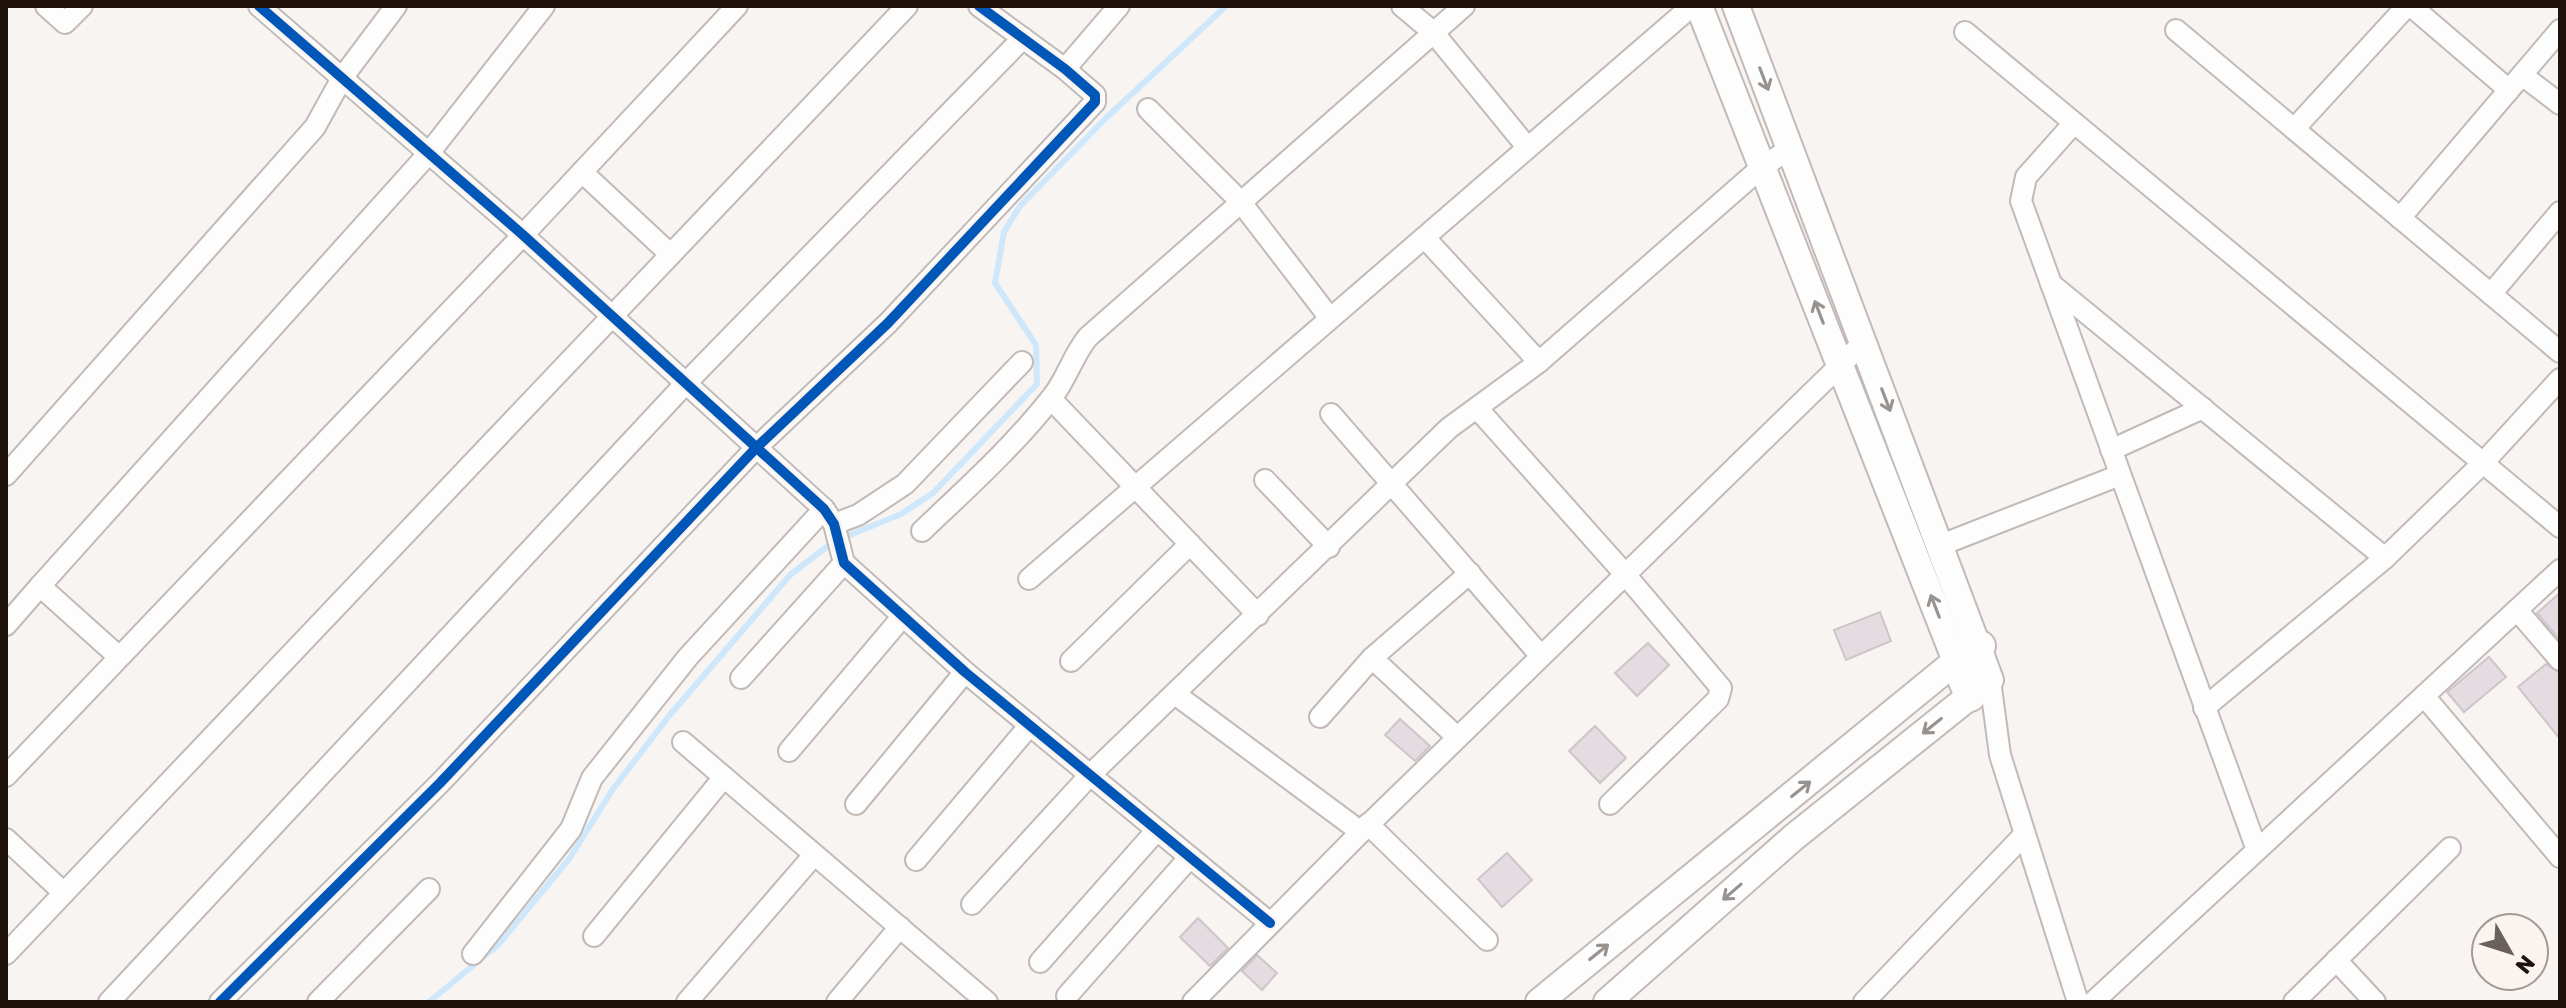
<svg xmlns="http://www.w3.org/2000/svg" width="2566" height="1008" font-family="Rubik,sans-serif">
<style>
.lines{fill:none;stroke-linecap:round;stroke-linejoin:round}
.stream{stroke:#cfe7fa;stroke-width:6}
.building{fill:#e4dce0;stroke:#cdc5c9;stroke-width:2}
.minor-casing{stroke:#c2bab6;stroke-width:24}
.major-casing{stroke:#c2bab6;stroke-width:30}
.highway-casing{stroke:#c2bab6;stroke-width:34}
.minor{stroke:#fefdfd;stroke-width:20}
.major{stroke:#fefdfd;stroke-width:26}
.highway{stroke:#fefdfd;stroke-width:30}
.cycleway-casing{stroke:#faf3ef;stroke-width:15}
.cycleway{stroke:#0057b8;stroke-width:10}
.oneway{stroke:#999390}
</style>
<rect width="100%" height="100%" fill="#f7f4f2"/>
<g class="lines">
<!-- stream -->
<polyline class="stream" points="429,1002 499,944 569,859 613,789 669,716 790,575 833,542 901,514 933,493 1037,384 1036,345 995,283 1004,232 1020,206 1105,119 1226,6"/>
</g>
<!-- building -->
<g class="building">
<polygon points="2560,593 2560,640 2537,613"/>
<polygon points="1880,612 1891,641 1846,660 1834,630"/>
<polygon points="1648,643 1669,665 1637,696 1615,673"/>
<polygon points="2489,657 2506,677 2464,712 2447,692"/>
<polygon points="2546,664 2560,673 2560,739 2518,687"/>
<polygon points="1400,719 1430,746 1415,761 1385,735"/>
<polygon points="1595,726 1626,758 1600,783 1569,751"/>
<polygon points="1507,853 1532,880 1502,907 1478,879"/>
<polygon points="1198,918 1228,948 1210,966 1180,937"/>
<polygon points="1257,955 1277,973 1262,990 1242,971"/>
</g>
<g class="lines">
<defs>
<g id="minor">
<polyline points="46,6 65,23 82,6"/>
<polyline points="259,6 523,235 824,509 834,524 844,563 965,672 1270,923"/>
<polyline points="1402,6 1433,32 1527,147"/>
<polyline points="2411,6 2509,90"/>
<polyline points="2176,30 2560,352"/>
<polyline points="1965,32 2560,527"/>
<polyline points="1065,69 1119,6"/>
<polyline points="2522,75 2560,104"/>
<polyline points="1148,109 1240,201 1329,317"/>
<polyline points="2074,123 2026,177 2021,201 2257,850"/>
<polyline points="2294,129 2407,6"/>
<polyline points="582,172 670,254"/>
<polyline points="2400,218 2560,30"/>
<polyline points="1425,238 1539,362"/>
<polyline points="2051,284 2385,558"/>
<polyline points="2491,294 2560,212"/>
<polyline points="1051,399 1258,615"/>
<polyline points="1477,408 1624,573 1721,688 1718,699 1610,804"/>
<polyline points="1331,414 1540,655"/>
<polyline points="2111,450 2203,408"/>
<polyline points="6,475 315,127 342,78 396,6"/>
<polyline points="1265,480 1329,547"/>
<polyline points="834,524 858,515 905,484 1022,362"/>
<path d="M922,531C967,488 1014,446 1053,396C1067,378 1073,355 1088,337L1464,6"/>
<polyline points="1941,545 2120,475"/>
<polyline points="1029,579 1692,6"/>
<polyline points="2517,610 2560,660"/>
<polyline points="6,625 40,586"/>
<polyline points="118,656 40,586 429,153 544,6"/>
<polyline points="1372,658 1457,737"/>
<polyline points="1071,661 1190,544"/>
<polyline points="741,678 844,563"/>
<polyline points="1990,680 2000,755 2078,1002"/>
<polyline points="1175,694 1361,832"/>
<polyline points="2424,696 2560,857"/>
<polyline points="2204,708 2385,558 2483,463 2560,379"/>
<polyline points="1320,717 1372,658 1470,573"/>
<polyline points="683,742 987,1002"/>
<polyline points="789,751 903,616"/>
<polyline points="6,776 523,235 737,6"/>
<polyline points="856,804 965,672"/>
<polyline points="1368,824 1487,940"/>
<polyline points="6,839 64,893"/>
<polyline points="916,860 1030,725"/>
<polyline points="972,904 1090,775 1449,428 1539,362 1762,167 1791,148"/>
<polyline points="594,936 724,777"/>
<polyline points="6,954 907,6"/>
<polyline points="473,954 571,829 592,778 688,657 824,509"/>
<polyline points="2336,960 2375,1002"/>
<polyline points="1040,962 1157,830"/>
<polyline points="1067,996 1190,857"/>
<polyline points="109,1002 686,383 1023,38"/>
<polyline points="220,1002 440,783 756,448 888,323 1095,102 1095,95 1065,69 979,6"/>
<polyline points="318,1002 429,889"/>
<polyline points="687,1002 814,855"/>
<polyline points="837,1002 900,927"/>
<polyline points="1193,1002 1361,832 1864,342"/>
<polyline points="1864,1002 2023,836"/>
<polyline points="2093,1002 2560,570"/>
<polyline points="2294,1002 2450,848"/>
</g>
<g id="major">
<polyline points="1539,1002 1956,661 1699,6"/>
<polyline points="1607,1002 1794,837 1990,680 1736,6"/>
</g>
<polyline id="highway" points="1970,696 1956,661 1980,646"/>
</defs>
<!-- minor casing -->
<use href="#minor" class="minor-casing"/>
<!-- major casing -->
<use href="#major" class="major-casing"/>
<!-- highway casing -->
<use href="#highway" class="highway-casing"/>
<!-- minor -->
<use href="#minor" class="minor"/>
<!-- major -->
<use href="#major" class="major"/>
<!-- highway -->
<use href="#highway" class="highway"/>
<defs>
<g id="cycleway">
<polyline points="259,6 523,235 824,509 834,524 844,563 965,672 1270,923"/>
<polyline points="220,1002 440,783 756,448 888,323 1095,102 1095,95 1065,69 979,6"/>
</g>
</defs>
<!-- cycleway casing -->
<use href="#cycleway" class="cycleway-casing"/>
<!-- cycleway -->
<use href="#cycleway" class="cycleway"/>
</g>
<!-- one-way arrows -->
<defs><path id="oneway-shaft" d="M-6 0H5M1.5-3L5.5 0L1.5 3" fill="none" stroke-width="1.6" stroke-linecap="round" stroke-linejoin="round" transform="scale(2)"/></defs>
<g class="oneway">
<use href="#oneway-shaft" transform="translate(1764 79) rotate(69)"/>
<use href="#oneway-shaft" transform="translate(1819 312) rotate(-111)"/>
<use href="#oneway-shaft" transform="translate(1886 400) rotate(69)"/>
<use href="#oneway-shaft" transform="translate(1935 606) rotate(-111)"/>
<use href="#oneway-shaft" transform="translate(1932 726) rotate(141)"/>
<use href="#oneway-shaft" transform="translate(1801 789) rotate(-39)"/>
<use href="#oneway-shaft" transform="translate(1732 892) rotate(139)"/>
<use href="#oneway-shaft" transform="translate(1599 952) rotate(-39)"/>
</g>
<!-- border -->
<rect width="2566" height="1008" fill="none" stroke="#1e120b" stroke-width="16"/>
<!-- north arrow -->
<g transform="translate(2510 952) rotate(129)"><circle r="38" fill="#faf3ef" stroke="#a29994" stroke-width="2"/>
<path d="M0-6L14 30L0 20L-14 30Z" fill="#6a615c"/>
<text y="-12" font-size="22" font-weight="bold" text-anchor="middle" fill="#1e120b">N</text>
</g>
</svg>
